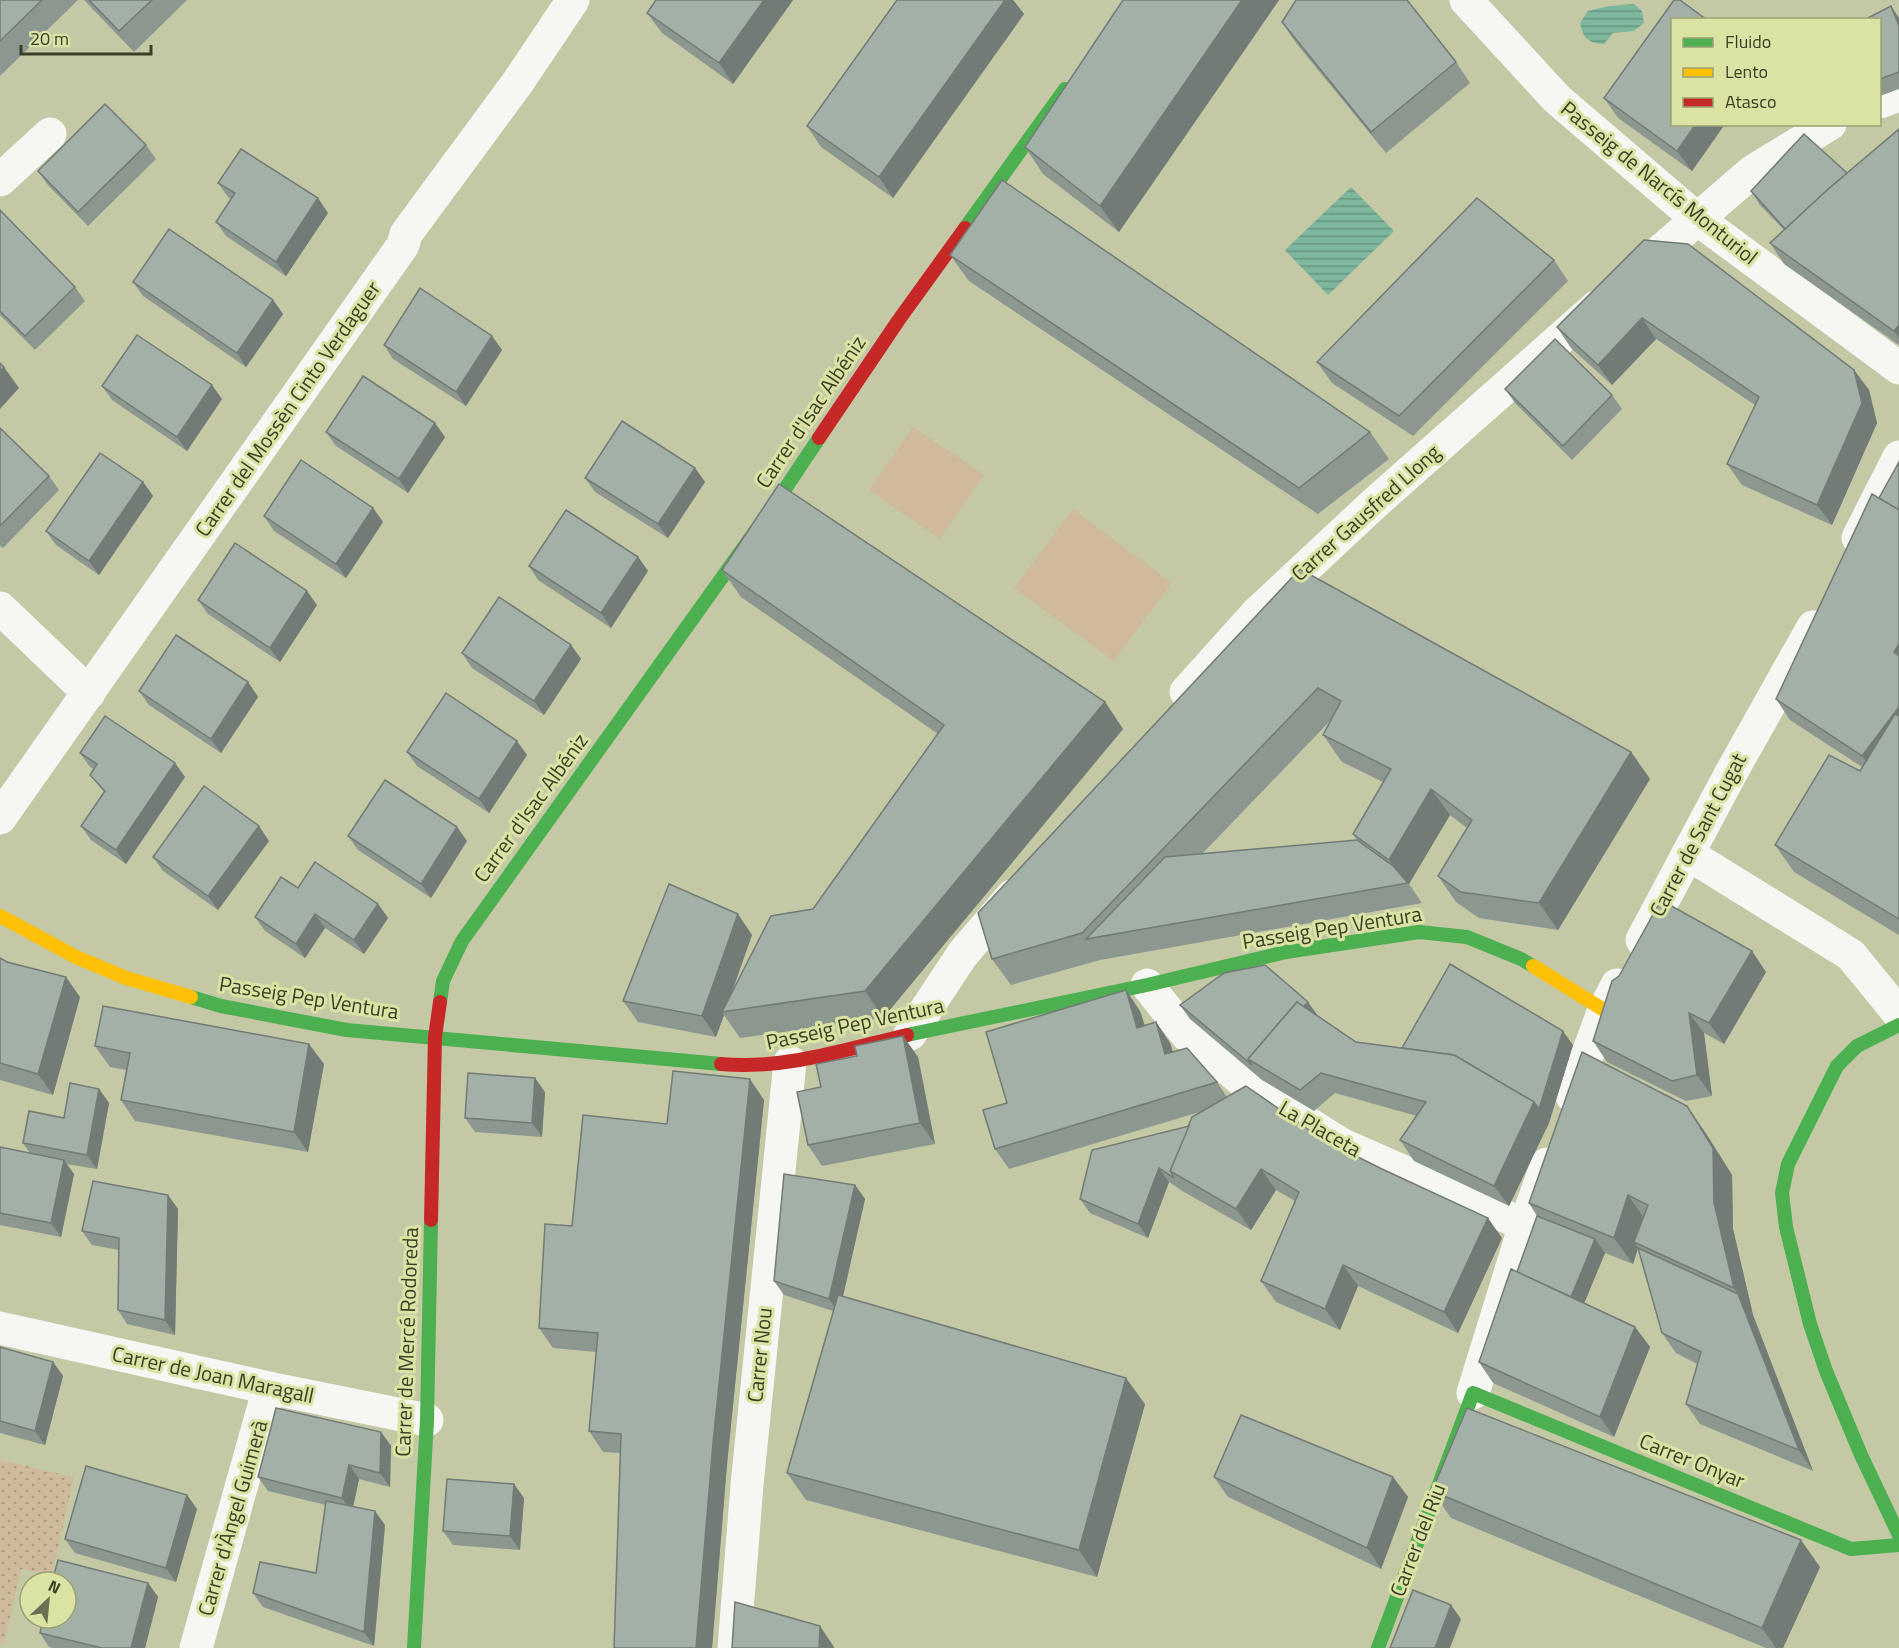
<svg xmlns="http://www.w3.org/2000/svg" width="1899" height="1648" font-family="'Titillium Web',sans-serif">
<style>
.park{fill:#cfba9c}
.garden{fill:url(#garden-dots)}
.water{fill:url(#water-rules)}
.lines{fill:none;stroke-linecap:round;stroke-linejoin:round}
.street{stroke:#f6f7f2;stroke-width:33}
.fast{stroke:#4caf50;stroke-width:14}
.slow{stroke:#ffc107;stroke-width:14}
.jam{stroke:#c62828;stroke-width:14}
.wall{fill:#8c9790;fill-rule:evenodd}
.shaded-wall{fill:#727b75}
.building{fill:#a3b0a7;stroke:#727b75;stroke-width:1.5}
.labels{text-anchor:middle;stroke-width:6;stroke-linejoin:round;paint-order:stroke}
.street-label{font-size:21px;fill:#3c3f25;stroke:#dbe3a4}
</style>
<defs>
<pattern id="garden-dots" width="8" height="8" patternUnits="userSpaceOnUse" patternTransform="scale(1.5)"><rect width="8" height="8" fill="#cfba9c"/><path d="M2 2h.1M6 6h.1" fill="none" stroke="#a9997f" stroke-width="1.8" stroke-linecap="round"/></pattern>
<pattern id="water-rules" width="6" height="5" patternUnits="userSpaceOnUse" patternTransform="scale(1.5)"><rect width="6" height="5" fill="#7db79d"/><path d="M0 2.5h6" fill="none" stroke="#689680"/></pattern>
</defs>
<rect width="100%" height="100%" fill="#c4c8a5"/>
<!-- park -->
<g class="park">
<polygon points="913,427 984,475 940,539 869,490"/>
<polygon points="1073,509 1172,583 1114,661 1014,588"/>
</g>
<!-- garden -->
<polygon class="garden" points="0,1460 74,1477 52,1575 21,1569 4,1644 0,1643"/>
<!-- water -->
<g class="water">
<path d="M1634,4L1642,11L1644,23L1634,31L1613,33L1604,44C1589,43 1583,39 1580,23L1588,11L1609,6Z"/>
<polygon points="1351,187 1394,231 1328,295 1285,250"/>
</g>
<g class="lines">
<!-- street -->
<g class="street">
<polyline points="1466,0 1557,99 1696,218 1899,368"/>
<polyline points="1880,102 1899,95"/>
<polyline points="0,180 50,134"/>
<polyline points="1635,273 1753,171 1830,124"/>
<polyline points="1858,538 1899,457"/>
<polyline points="0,608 89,693"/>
<polyline points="1186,692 1257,613 1376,502 1596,307"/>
<polyline points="0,818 403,245 406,234 518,82 573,0"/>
<polyline points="1688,854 1851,955 1899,1014"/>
<polyline points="1642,940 1731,773 1813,627"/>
<polyline points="1147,985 1187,1035 1250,1087 1341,1144 1525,1225"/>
<polyline points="910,1034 962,955 1012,896"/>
<polyline points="1572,1096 1604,1010 1617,985"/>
<polyline points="0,1328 269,1388 427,1420"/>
<polyline points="1473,1393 1525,1225 1547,1164"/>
<polyline points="196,1648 269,1388"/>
<polyline points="734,1648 747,1485 790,1062"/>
</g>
<!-- fast -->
<g class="fast">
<polyline points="965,228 1065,89"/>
<polyline points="191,997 221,1006 347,1030 721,1064"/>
<polyline points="440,1002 443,981 462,941 779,498 819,438"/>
<polyline points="1899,1025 1857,1046 1837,1066 1788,1164 1782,1193 1786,1227 1810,1324 1826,1371 1861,1455 1899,1535"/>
<polyline points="907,1035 1147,985 1286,952 1419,932 1467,937 1521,959 1533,966"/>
<polyline points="414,1648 427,1420 431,1220"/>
<polyline points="1378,1648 1473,1393 1851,1549 1899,1545"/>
</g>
<!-- slow -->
<g class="slow">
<polyline points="0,916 76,957 126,978 191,997"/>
<polyline points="1533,966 1604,1010"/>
</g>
<!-- jam -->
<g class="jam">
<polyline points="819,438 898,321 965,228"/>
<path d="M721,1064C784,1070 847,1049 907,1035"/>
<polyline points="431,1220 435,1037 440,1002"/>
</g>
</g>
<!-- wall -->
<g class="wall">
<polygon points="0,0 78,0 0,76"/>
<polygon points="84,0 187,0 134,52"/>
<polygon points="656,0 793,0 733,84 662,33 647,13"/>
<polygon points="897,0 1013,0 1024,14 893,198 821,147 807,126"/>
<polygon points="1123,0 1279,0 1119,232 1043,174 1025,147"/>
<polygon points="1899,18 1899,89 1880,96 1880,20"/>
<polygon points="1282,22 1456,62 1470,83 1386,153 1296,43"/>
<polygon points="1604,98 1672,124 1725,124 1692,171 1618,118"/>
<polygon points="1899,129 1899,345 1784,264 1770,243 1784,230 1760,205 1751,191 1847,173"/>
<polygon points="146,145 156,159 88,226 48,185 38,171"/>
<polygon points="218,183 328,213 286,276 226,236 216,222 231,199 228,197"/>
<polygon points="0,210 75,287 85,301 35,350 0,315"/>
<polygon points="1644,240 1854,370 1869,390 1877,423 1832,525 1742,485 1727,464 1755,405 1656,339 1612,385 1571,348 1557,327"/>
<polygon points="950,255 1370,432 1389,459 1318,514 969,281"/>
<polygon points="1554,260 1568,281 1413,436 1332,383 1317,362"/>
<polygon points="133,282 273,300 283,314 246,367 143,296"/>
<polygon points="492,336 502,350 466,406 393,359 384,345"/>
<polygon points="102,386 222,399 187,451 112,400"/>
<polygon points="1505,389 1612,395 1622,409 1572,460 1515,403"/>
<polygon points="0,429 49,476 59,490 3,548 0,546"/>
<polygon points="326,432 445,437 408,493 336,446"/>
<polygon points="1899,462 1899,935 1794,872 1775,845 1860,771 1862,767 1790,720 1776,699 1879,498"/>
<polygon points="695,468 705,482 668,538 595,492 585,478"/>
<polygon points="143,482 153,496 99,575 56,545 46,531"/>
<polygon points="373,508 383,522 346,578 274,531 264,516"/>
<polygon points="638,557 648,571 611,628 538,580 529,566"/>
<path d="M1300,569L1631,752L1650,779L1558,930L1479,918L1456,902L1438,876L1467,828L1450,815L1409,884L1422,903L1100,960L1011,985L992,959ZM1331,720L1323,735L1342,762L1383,782L1353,834L1357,840L1202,854Z"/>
<polygon points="722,570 1105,702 1123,729 883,1018 740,1038 724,1015 716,1037 638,1022 623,1001 752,935 732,992 813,909 938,734 741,597"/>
<polygon points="198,600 317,605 280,662 208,614"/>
<polygon points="571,645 581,659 544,715 472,668 462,653"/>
<polygon points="248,682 258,697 221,753 149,705 139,691"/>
<polygon points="407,752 527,755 489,813 417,766"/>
<polygon points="80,753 185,777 126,864 91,840 81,826 104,792 90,775 94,769 90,767"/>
<polygon points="457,827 467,841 431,898 358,850 348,836"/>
<polygon points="269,841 218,910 163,871 153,857"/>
<polygon points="298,888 378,904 388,918 364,954 325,928 305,958 265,931 255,917"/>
<polygon points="0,958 80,997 53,1095 0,1080"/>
<polygon points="1766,972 1724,1044 1704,1033 1712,1096 1686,1101 1607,1062 1593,1041"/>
<polygon points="1180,1005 1318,1016 1356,1042 1402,1048 1573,1045 1549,1123 1509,1206 1414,1161 1400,1140 1417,1116 1335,1093 1314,1111 1262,1080 1190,1019"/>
<polygon points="1140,1011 1145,1026 1156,1022 1170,1043 1173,1052 1217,1082 1227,1097 1324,1140 1502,1238 1458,1333 1358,1286 1340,1330 1276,1302 1261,1281 1295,1201 1276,1190 1251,1230 1184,1192 1169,1182 1148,1238 1090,1213 1080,1199 1189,1126 1203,1111 1009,1169 995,1149"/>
<polygon points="903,1036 918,1057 935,1144 822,1166 808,1145 821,1087 857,1056"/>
<polygon points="95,1046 324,1064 308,1152 135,1121 121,1100 126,1070 110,1067"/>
<polygon points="99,1089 109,1103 97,1169 66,1164 74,1174 61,1237 0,1225 0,1147 30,1153 23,1143 64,1118"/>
<polygon points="545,1092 542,1137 475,1132 465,1118"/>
<polygon points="764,1100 727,1464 712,1648 614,1648 620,1453 603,1452 589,1431 596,1352 553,1348 539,1328 572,1226 667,1124"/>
<polygon points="1705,1132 1732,1175 1733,1229 1753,1315 1813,1471 1700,1424 1686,1404 1697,1364 1676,1353 1662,1333 1638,1248 1633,1264 1605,1253 1584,1303 1635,1327 1650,1347 1614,1437 1493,1383 1479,1362 1517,1272 1537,1216 1529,1203"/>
<polygon points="855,1185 865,1199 843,1297 1145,1404 1097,1577 806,1500 787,1473 833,1311 784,1295 774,1281"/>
<polygon points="168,1195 178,1209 175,1335 127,1324 118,1310 119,1250 92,1245 82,1231"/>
<polygon points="0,1347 53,1362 63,1376 45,1445 0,1433"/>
<polygon points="381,1432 391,1446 390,1487 359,1479 353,1507 385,1525 374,1646 263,1607 253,1593 316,1573 326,1505 268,1491 258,1477"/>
<polygon points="1214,1477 1393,1477 1408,1497 1381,1569 1228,1497"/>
<polygon points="1432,1491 1820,1567 1783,1648 1766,1648 1451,1518"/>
<polygon points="187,1495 197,1509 176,1582 75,1553 65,1539"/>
<polygon points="524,1498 520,1550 453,1545 443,1531"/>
<polygon points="148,1583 158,1597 145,1648 54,1648 49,1647 40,1633"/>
</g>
<!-- shaded-wall -->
<g class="shaded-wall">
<polygon points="764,0 793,0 733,84 719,63"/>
<polygon points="1005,0 1013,0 1024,14 893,198 879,177"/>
<polygon points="1242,0 1279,0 1119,232 1100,206"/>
<polygon points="1891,6 1899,18 1899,26"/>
<polygon points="1696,124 1725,124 1692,171 1677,151"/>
<polygon points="318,198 328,213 286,276 276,262"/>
<polygon points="273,300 283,314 246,367 237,353"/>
<polygon points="1642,318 1656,339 1612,385 1598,365"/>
<polygon points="1899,325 1899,338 1894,331"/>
<polygon points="492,336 502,350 466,406 456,392"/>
<polygon points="4,367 19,388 0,409 0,372"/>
<polygon points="1854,370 1869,390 1877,423 1832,525 1817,505"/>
<polygon points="212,385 222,399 187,451 177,437"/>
<polygon points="435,423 445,437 408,493 399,479"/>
<polygon points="695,468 705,482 668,538 658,524"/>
<polygon points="143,482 153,496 99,575 89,561"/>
<polygon points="373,508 383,522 346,578 336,564"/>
<polygon points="638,557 648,571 611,628 601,613"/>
<polygon points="307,591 317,605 280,662 270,648"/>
<polygon points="1899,644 1899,659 1894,652"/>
<polygon points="571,645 581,659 544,715 534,701"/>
<polygon points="248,682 258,697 221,753 211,739"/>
<polygon points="1105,702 1123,729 883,1018 865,991"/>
<polygon points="1899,707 1899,746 1876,776 1862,756"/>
<polygon points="517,741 527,755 489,813 479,799"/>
<polygon points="1631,752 1650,779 1558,930 1539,903"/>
<polygon points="175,763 185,777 126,864 116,850"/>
<polygon points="1431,789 1450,815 1409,884 1408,883 1405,883 1389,860"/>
<polygon points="259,826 269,841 218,910 208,896"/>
<polygon points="457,827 467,841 431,898 421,884"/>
<polygon points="378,904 388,918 364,954 354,940"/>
<polygon points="315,914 325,928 305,958 296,944"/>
<polygon points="738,914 752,935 725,1011 722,1012 724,1015 716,1037 702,1016"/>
<polygon points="1752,951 1766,972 1724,1044 1709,1023"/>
<polygon points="66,977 80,997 53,1095 38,1074"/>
<polygon points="1126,990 1140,1011 1152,1049 1137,1028"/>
<polygon points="1308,1002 1318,1016 1269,1072 1255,1063"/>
<polygon points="1689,1013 1704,1033 1712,1096 1697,1075"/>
<polygon points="1156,1022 1170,1043 1180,1075 1165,1054"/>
<polygon points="1563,1031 1573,1045 1549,1123 1539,1109"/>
<polygon points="903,1036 918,1057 935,1144 920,1123"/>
<polygon points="309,1044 324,1064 308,1152 294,1132"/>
<polygon points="535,1078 545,1092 542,1137 532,1123"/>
<polygon points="750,1079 764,1100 727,1464 712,1648 696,1648 713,1443"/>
<polygon points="99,1089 109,1103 97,1169 87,1155"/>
<polygon points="1534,1102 1549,1123 1509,1206 1494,1186"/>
<polygon points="1687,1106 1705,1132 1732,1175 1733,1229 1753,1315 1813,1471 1799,1450 1738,1294 1734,1288"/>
<polygon points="64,1160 74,1174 61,1237 51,1223"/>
<polygon points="1159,1168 1169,1182 1148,1238 1138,1224"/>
<polygon points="1261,1169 1276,1190 1251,1230 1236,1209"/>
<polygon points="855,1185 865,1199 839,1313 829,1299"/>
<polygon points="168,1195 178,1209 175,1335 165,1320"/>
<polygon points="1628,1195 1647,1222 1634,1242 1638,1248 1633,1264 1614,1238"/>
<polygon points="1488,1218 1502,1238 1458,1333 1444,1312"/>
<polygon points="1595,1239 1605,1253 1579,1316 1569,1302"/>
<polygon points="1343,1265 1358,1286 1340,1330 1325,1309"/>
<polygon points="1635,1327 1650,1347 1614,1437 1600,1417"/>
<polygon points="53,1362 63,1376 45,1445 35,1431"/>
<polygon points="1126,1378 1145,1404 1097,1577 1079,1550"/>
<polygon points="381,1432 391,1446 390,1487 380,1473"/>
<polygon points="349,1465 359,1479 352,1512 342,1498"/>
<polygon points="1393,1477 1408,1497 1381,1569 1367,1548"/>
<polygon points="514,1484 524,1498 520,1550 510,1536"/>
<polygon points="187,1495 197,1509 176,1582 166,1568"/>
<polygon points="375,1511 385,1525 374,1646 364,1632"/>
<polygon points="1801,1540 1820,1567 1783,1648 1776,1648 1762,1628"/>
<polygon points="148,1583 158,1597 145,1648 131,1648"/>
<polygon points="1451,1605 1461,1619 1450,1648 1435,1648"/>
<polygon points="820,1626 834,1647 834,1648 819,1648"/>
</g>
<!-- building -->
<g class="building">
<polygon points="0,0 42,0 0,41"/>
<polygon points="89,0 152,0 119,31"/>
<polygon points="656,0 764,0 719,63 647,13"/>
<polygon points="897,0 1005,0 879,177 807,126"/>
<polygon points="1123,0 1242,0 1100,206 1025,147"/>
<polygon points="1296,0 1407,0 1456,62 1371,132 1282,22"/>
<polygon points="1674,0 1680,0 1707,20 1672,20 1672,124 1696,124 1677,151 1604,98"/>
<polygon points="1891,6 1899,26 1899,72 1880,79 1880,20 1864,20"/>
<polygon points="105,104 146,145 78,212 38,171"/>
<polygon points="1899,129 1899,325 1894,331 1770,243 1827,190"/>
<polygon points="1804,134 1847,173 1827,190 1785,229 1751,191"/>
<polygon points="241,149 318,198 276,262 216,222 235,193 218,183"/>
<polygon points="1002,180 1370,432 1299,488 950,255"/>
<polygon points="1477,198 1554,260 1399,416 1317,362"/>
<polygon points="0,210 75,287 25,336 0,311"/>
<polygon points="169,229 273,300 237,353 133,282"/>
<polygon points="1644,240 1688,244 1854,370 1862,403 1817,505 1727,464 1759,397 1642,318 1598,365 1557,327"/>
<polygon points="420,288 492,336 456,392 384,345"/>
<polygon points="137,335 212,385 177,437 102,386"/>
<polygon points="1555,339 1612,395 1563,446 1505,389"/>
<polygon points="0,363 4,367 0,372"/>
<polygon points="363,376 435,423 399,479 326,432"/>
<polygon points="622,421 695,468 658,524 585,478"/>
<polygon points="0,428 49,476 0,526"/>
<polygon points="100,453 143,482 89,561 46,531"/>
<polygon points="301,460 373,508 336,564 264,516"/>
<polygon points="1899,462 1899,510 1879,498"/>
<polygon points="779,484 1105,702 865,991 722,1012 771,916 813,909 944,725 722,570"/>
<polygon points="1872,494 1899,510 1899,644 1894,652 1899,656 1899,707 1862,756 1776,699"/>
<polygon points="566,510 638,557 601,613 529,566"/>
<polygon points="235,543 307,591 270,648 198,600"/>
<polygon points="1300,569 1631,752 1539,903 1461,892 1438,876 1472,820 1431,789 1389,860 1353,834 1391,769 1323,735 1341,701 1318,688 1082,933 992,959 978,913"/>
<polygon points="499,597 571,645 534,701 462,653"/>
<polygon points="176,635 248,682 211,739 139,691"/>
<polygon points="446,693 517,741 479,799 407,752"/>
<polygon points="1895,714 1899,716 1899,919 1775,845 1829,755 1860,771"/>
<polygon points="105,716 175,763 116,850 81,826 105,791 90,775 97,764 80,753"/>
<polygon points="385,780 457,827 421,884 348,836"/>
<polygon points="204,786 259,826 208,896 153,857"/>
<polygon points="1357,840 1393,866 1408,883 1086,939 1165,857"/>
<polygon points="315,862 378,904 354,940 315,914 296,944 255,917 281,877 298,888"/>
<polygon points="669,884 738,914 702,1016 623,1001"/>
<polygon points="1661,900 1752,951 1709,1023 1689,1013 1697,1075 1672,1081 1593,1041 1612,981 1619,976"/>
<polygon points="0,958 7,962 66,977 38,1074 0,1063"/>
<polygon points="1450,964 1563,1031 1539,1109 1534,1102 1454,1055 1402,1048"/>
<polygon points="1265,965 1308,1002 1303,1007 1297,1002 1248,1059 1252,1065 1180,1005 1224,973"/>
<polygon points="1126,990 1137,1028 1156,1022 1165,1054 1187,1048 1217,1082 995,1149 983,1110 1007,1103 986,1032"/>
<polygon points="1297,1002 1356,1042 1454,1055 1534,1102 1494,1186 1400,1140 1426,1102 1321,1073 1300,1090 1248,1059"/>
<polygon points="103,1006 309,1044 294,1132 121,1100 130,1053 95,1046"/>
<polygon points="903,1036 920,1123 808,1145 797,1092 821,1087 816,1064 857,1056 855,1046"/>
<polygon points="1582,1052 1687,1106 1713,1148 1714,1203 1734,1288 1634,1242 1648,1205 1628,1195 1614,1238 1529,1203"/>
<polygon points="673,1071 750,1079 713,1443 696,1648 614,1648 621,1434 589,1431 598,1333 539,1328 545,1224 572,1226 583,1115 667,1124"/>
<polygon points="468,1073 535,1078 532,1123 465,1118"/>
<polygon points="70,1083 99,1089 87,1155 23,1143 29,1111 64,1118"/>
<polygon points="1246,1086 1324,1140 1382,1169 1488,1218 1444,1312 1343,1265 1325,1309 1261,1281 1299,1192 1261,1169 1236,1209 1170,1171 1192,1117"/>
<polygon points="1189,1126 1170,1171 1174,1178 1159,1168 1138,1224 1080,1199 1092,1150"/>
<polygon points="0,1147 64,1160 51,1223 0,1213"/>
<polygon points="784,1174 855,1185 829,1299 774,1281"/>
<polygon points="93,1181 168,1195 165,1320 118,1310 119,1238 82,1231"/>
<polygon points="1537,1216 1595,1239 1571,1297 1517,1272"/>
<polygon points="1638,1248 1738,1294 1799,1450 1686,1404 1701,1352 1662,1333"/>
<polygon points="1511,1269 1635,1327 1600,1417 1479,1362"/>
<polygon points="838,1295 1126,1378 1079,1550 787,1473"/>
<polygon points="0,1347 53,1362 35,1431 0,1421"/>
<polygon points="276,1408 381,1432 380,1473 349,1465 342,1498 258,1477"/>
<polygon points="1467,1408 1801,1540 1762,1628 1432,1491"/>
<polygon points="1241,1415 1393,1477 1367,1548 1214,1477"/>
<polygon points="86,1466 187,1495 166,1568 65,1539"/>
<polygon points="447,1479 514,1484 510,1536 443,1531"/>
<polygon points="326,1501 375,1511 364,1632 253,1593 260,1562 316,1573"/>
<polygon points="58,1560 148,1583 131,1648 102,1648 40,1633 43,1618 66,1618 66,1582 52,1582"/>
<polygon points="1413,1590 1451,1605 1435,1648 1390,1648"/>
<polygon points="735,1602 820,1626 819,1648 732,1648"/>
</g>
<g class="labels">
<!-- street labels -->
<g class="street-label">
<text transform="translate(1659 183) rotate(39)" y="7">Passeig de Narcís Monturiol</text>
<text transform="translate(288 409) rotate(-55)" y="7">Carrer del Mossèn Cinto Verdaguer</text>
<text transform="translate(811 412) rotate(-56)" y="7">Carrer d'Isac Albéniz</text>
<text transform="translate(1366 513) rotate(-42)" y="7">Carrer Gausfred Llong</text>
<text transform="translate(531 808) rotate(-54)" y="7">Carrer d'Isac Albéniz</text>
<text transform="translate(1698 835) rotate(-62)" y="7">Carrer de Sant Cugat</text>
<text transform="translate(1332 928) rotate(-9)" y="7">Passeig Pep Ventura</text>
<text transform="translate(309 998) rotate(9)" y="7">Passeig Pep Ventura</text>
<text transform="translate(855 1024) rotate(-12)" y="7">Passeig Pep Ventura</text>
<text transform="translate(1320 1129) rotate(30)" y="7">La Placeta</text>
<text transform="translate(407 1342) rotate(-88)" y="7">Carrer de Mercé Rodoreda</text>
<text transform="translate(760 1355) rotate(-84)" y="7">Carrer Nou</text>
<text transform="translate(213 1375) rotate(12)" y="7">Carrer de Joan Maragall</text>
<text transform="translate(1692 1461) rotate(22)" y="7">Carrer Onyar</text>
<text transform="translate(233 1518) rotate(-74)" y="7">Carrer d'Àngel Guimerà</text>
<text transform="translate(1418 1540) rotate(-69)" y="7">Carrer del Riu</text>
</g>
</g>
<!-- legend -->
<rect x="1671" y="18" width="210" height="108" fill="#dbe3a4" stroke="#9ba171" stroke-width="1.5"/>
<rect x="1683" y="38" width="30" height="9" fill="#4caf50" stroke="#9ba171" stroke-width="1.5"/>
<text x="1725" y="48" font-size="18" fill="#3c3f25">Fluido</text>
<rect x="1683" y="68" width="30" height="9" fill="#ffc107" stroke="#9ba171" stroke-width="1.5"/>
<text x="1725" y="78" font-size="18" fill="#3c3f25">Lento</text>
<rect x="1683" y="98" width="30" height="9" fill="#c62828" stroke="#9ba171" stroke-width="1.5"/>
<text x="1725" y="108" font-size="18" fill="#3c3f25">Atasco</text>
<!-- north arrow -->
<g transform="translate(48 1600) rotate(26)"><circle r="28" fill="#dbe3a4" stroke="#9ba171" stroke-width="1.5"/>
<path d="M0-4.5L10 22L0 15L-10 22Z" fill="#6c6f52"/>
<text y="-9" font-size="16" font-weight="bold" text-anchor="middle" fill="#3c3f25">N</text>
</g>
<!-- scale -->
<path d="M21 45v9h130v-9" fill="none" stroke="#3c3f25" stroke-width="3"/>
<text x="30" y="45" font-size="18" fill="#3c3f25" stroke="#dbe3a4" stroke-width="4.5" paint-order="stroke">20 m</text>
</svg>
